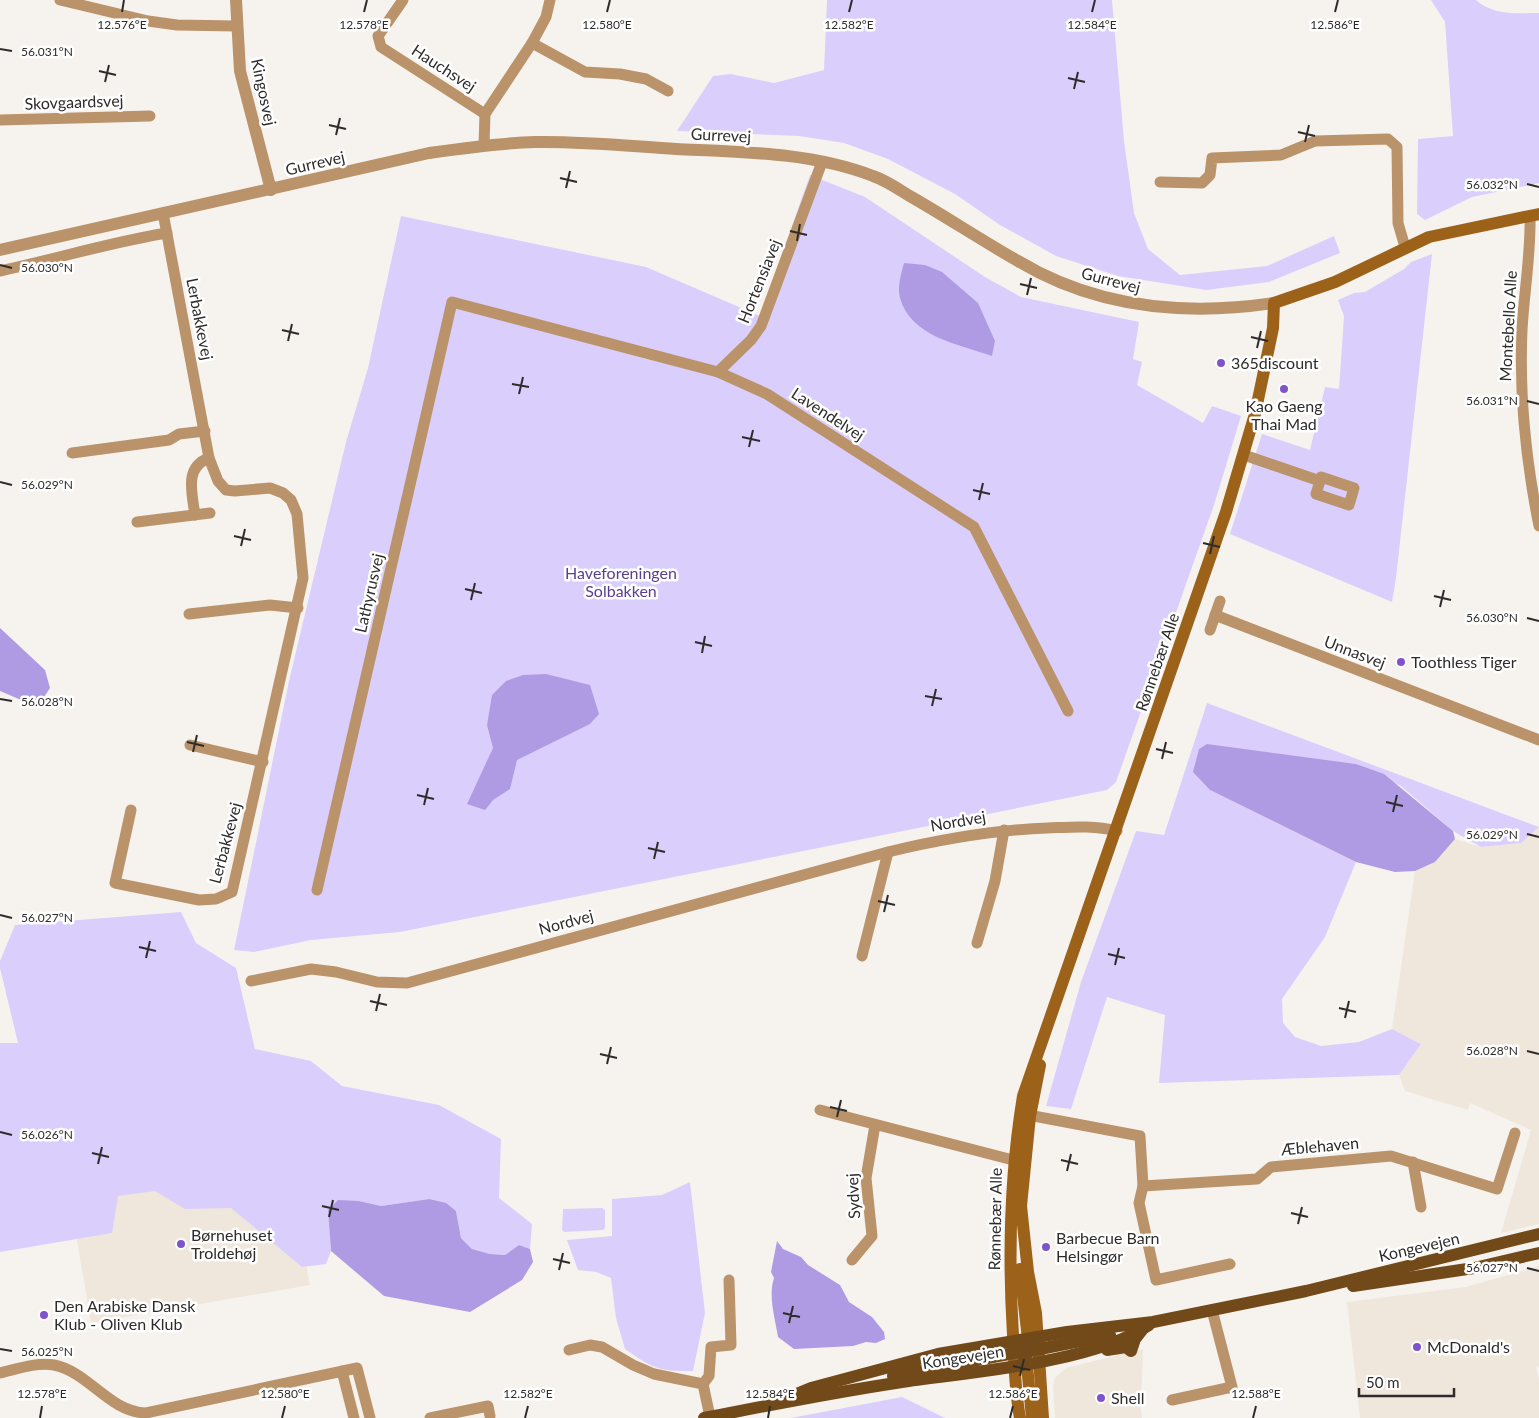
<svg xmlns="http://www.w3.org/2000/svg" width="1539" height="1418" font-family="Lato,sans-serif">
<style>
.built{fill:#efe6dc}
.green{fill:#dacffc}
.water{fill:#af9be3}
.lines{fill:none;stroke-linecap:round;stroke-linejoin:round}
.minor{stroke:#ba936a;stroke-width:11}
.tertiary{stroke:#ba936a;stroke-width:12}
.secondary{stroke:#9c6219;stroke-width:12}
.primary{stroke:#724a19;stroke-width:12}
.ticks{fill:none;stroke:#2d2c2b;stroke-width:2}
.poi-dot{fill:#7f53cc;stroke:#fff;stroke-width:2}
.labels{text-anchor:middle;stroke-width:5;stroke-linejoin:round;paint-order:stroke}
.street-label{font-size:16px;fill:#2d2c2b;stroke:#fff}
.poi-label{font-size:16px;fill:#2d2c2b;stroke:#fff;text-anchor:start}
.park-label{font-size:16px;fill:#5b3e92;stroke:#fff}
.ticks-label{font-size:12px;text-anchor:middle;fill:#2d2c2b;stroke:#fff;stroke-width:5;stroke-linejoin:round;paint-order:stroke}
</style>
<rect width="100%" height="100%" fill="#f6f3ef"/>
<!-- built -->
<g class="built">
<polygon points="1539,827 1539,1224 1501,1233 1531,1130 1470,1103 1468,1110 1405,1091 1399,1075 1421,1044 1392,1029 1415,871 1435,862 1455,839 1481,847 1521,843"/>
<polygon points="188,1167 305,1259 310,1285 91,1323 75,1229 118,1174"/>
<polygon points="1539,1266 1539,1366 1536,1367 1539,1379 1539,1418 1360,1418 1347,1302 1466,1287"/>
<polygon points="1143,1349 1141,1409 1142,1418 1055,1418 1053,1386 1055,1378 1066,1368"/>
</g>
<!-- green -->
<g class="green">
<polygon points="827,0 1112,0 1124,141 1134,213 1148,249 1180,275 1267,266 1334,236 1340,253 1269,282 1206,290 1118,276 1056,256 1000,225 955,194 888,159 844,143 799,136 677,131 713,76 731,74 774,83 824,70"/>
<path d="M1431,0H1476C1494,16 1517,13 1539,13V183L1472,197L1425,220L1417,214L1418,139L1453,136L1445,22Z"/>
<polygon points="810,175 865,197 985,277 1021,297 1139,322 1133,359 1142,362 1137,385 1203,423 1212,406 1241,416 1214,505 1116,782 1107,790 400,932 311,940 254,952 234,950 289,681 346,442 368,368 401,216 646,267 760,316"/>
<polygon points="1432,254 1396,578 1392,602 1230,534 1262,434 1310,450 1325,387 1339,389 1344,316 1338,300 1354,293 1365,292 1404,269 1411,262"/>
<polygon points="1207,703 1539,827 1521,843 1481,847 1453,831 1401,786 1356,764 1295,758 1210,790 1356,862 1325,937 1282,999 1283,1023 1295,1037 1321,1046 1359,1042 1392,1029 1421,1044 1399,1075 1159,1083 1165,1015 1107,997 1071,1109 1046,1106 1081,982 1136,831 1164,835"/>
<polygon points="181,912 196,943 236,968 255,1049 311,1061 342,1086 439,1105 501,1139 499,1198 532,1224 530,1249 519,1245 505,1255 490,1254 472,1249 461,1238 456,1211 429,1199 381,1206 359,1201 328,1210 331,1251 326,1264 302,1267 231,1208 185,1209 155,1191 118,1196 112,1233 0,1252 0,1043 18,1043 0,968 0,961 15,925"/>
<path d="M690,1182L705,1313L693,1371C657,1371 654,1369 625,1349L616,1318L611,1278L596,1272L578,1270L567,1240L612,1236V1199L662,1195Z"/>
<polygon points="602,1208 605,1210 605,1228 603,1230 564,1232 562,1230 563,1209"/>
<polygon points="902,1397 945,1418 791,1418"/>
</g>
<!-- water -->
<g class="water">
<path d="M904,263L925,265L942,272L978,303L995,341L992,356C958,344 911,337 900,298C897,287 901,274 904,263Z"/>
<polygon points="0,628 45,670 50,688 40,703 33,705 0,691"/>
<polygon points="546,674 590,685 599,714 590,724 517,760 510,789 493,800 485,810 467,804 493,748 487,725 492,695 506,681 523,675"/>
<polygon points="1207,744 1356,764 1384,774 1453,831 1455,839 1435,862 1415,871 1395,872 1356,862 1210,790 1193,772 1199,749"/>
<polygon points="429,1199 446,1203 456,1211 461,1238 472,1249 490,1254 505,1255 519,1245 530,1249 533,1262 522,1280 470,1312 384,1296 331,1251 328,1210 338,1200 359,1201 381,1206"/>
<path d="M777,1241L783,1249L801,1257L808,1265L840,1285L849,1302L872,1317L884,1332L885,1339L876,1343L866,1342L853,1346L794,1349L778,1337C775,1318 768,1296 774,1278L771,1272Z"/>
</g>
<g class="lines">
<!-- minor -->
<g class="minor">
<polyline points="60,0 148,21 177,25 236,26"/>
<polyline points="403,0 378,36 381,47 485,114"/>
<polyline points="532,43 585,72 620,74 646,79 668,91"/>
<polyline points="0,120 150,116"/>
<polyline points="484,145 485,114 532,43 546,17 550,0"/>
<polyline points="1160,182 1202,183 1210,175 1212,158 1281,155 1315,141 1388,139 1397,147 1398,223 1405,247"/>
<path d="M1530,216C1531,254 1524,292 1522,330C1519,396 1526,461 1539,526"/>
<path d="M0,271C56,259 111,242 167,233"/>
<polyline points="718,372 751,340 761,326 822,162"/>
<polyline points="72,453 169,440 179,434 205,431"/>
<polyline points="1244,455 1320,481 1321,477 1354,488 1349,505 1316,494 1320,481"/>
<path d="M195,515C192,493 184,467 209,458"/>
<polyline points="137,522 210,513"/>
<polyline points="189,614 270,605 298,608"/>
<polyline points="1215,615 1539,740"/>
<polyline points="1210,630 1220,601"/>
<polyline points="190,745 263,762"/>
<polyline points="131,810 115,883 199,900 216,899 232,892 303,578 297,514 291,500 283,493 270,488 235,491 226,490 218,481 209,458 163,213"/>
<polyline points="317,890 452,302 718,372 767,394 974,527 1068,711"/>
<polyline points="977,943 995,881 1004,830"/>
<polyline points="862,956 888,852"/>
<path d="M251,981L311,969L336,972L377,982L407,983L888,852C942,839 992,830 1048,828C1072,827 1093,825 1117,831"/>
<polyline points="820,1110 1013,1160"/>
<polyline points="1023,1114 1140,1136 1143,1186 1139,1203 1156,1280 1230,1264"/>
<polyline points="1413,1162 1421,1207"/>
<polyline points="1143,1186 1257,1179 1271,1167 1391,1156 1497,1189 1515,1133"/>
<polyline points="852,1260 872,1236 866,1178 875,1125"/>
<polyline points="569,1350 590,1345 602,1347 633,1365 654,1374 703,1384"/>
<polyline points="342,1371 354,1418"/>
<path d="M0,1373C17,1369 37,1362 54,1365C89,1372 109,1412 146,1413L357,1368L370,1418"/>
<polyline points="1172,1400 1232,1387 1212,1310"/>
<polyline points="710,1417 703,1384 709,1376 711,1347 731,1345 729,1280"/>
<polyline points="430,1418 488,1406 490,1416"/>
</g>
<!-- tertiary -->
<g class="tertiary">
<polyline points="236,0 240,71 271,190"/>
<path d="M0,250L429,153C464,148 499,143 535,142C582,141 629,146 676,149C741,152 811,152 873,176C885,180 897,188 908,195C945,216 981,240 1018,261C1096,308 1186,316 1274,303"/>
</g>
<!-- secondary -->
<g class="secondary">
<polyline points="1040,1065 1030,1116 1021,1206 1028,1272 1036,1313 1043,1418"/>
<polyline points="1020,1269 1029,1348"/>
<polyline points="1026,1355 1032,1418"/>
<path d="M1020,1418C1015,1391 1014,1362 1013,1335C1008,1254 1010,1175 1023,1096L1226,512L1255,414L1273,328L1274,303L1335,282L1429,237L1539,214"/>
</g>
<!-- primary -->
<g class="primary">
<polyline points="1353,1286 1474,1268 1539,1253"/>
<polyline points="1107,1350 1126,1347 1131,1351 1135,1339 1142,1330"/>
<polyline points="1022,1355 1030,1351 1110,1335"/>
<polyline points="893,1376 1014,1353 1028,1346 1037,1337"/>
<polyline points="772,1404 811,1388 938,1354 1067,1332 1153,1322 1306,1291 1539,1234"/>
<path d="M704,1418C769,1405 836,1392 902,1382C971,1372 1092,1363 1149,1325"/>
</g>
</g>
<!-- ticks -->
<path class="ticks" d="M122,12L124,0M364,12L367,0M607,12L610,0M849,12L852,0M1092,12L1095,0M1335,12L1338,0M0,49L12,51M99,71L116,75M1068,78L1085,82M105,82L109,65M1074,89L1078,72M329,125L346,129M1298,132L1315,136M336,135L340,118M1305,142L1309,125M560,178L577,182M1527,184L1539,187M566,188L570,171M790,231L807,235M797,241L800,224M0,265L12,268M1020,284L1037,288M1027,295L1031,278M282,330L299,334M1251,337L1268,341M288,341L292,324M1257,348L1261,331M512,384L529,387M519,394L523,377M1527,401L1539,404M742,437L760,441M749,447L753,430M0,482L12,485M973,490L990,494M979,500L983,483M234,536L251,540M1203,543L1220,547M241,546L245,529M1210,554L1214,536M465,589L482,593M1434,596L1451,600M471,600L475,583M1440,607L1444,590M1527,618L1539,621M695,642L712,646M702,653L705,636M925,696L942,699M0,699L12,701M932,706L936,689M187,742L204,746M1156,749L1173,753M193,752L197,735M1162,759L1166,742M417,795L434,799M1386,802L1403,806M424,805L428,788M1393,812L1397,795M1527,834L1539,837M648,848L665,852M654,859L658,842M878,901L895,905M884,912L888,895M0,915L12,918M139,947L156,951M1108,954L1125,958M146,958L150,941M1115,965L1119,948M370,1001L387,1005M1339,1008L1356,1012M376,1011L380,994M1345,1018L1349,1001M1527,1051L1539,1054M600,1054L617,1058M607,1064L611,1047M830,1107L847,1111M837,1117L841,1100M0,1132L12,1135M92,1153L109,1157M1061,1160L1078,1164M98,1164L102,1147M1067,1171L1071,1154M322,1206L339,1210M1291,1213L1308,1217M329,1217L333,1200M1298,1224L1302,1207M553,1259L570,1263M1527,1268L1539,1271M559,1270L563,1253M783,1313L800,1317M789,1323L793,1306M0,1349L12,1351M1013,1366L1030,1370M1020,1376L1024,1359M40,1418L42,1406M282,1418L285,1406M525,1418L528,1406M768,1418L770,1406M1010,1418L1013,1406M1253,1418L1256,1406"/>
<!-- markers -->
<g class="poi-dot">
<circle cx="1221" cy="363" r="5"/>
<circle cx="1284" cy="389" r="5"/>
<circle cx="1401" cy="662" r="5"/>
<circle cx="181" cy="1244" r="5"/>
<circle cx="1046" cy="1247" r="5"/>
<circle cx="44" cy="1315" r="5"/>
<circle cx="1417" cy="1347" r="5"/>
<circle cx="1101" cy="1398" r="5"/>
</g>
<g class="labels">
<!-- street labels -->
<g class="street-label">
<text transform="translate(444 68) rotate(33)" y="6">Hauchsvej</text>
<text transform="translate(264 92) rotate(78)" y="6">Kingosvej</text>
<text transform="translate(74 102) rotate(-2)" y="6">Skovgaardsvej</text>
<text transform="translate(721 135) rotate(3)" y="6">Gurrevej</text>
<text transform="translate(315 163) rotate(-13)" y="6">Gurrevej</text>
<text transform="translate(1111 280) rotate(15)" y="6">Gurrevej</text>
<text transform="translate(759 281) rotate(-68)" y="6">Hortensiavej</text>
<text transform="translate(200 319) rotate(79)" y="6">Lerbakkevej</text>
<text transform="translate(1508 326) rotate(-87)" y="6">Montebello Alle</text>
<text transform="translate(828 414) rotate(33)" y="6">Lavendelvej</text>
<text transform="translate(369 593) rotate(-77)" y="6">Lathyrusvej</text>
<text transform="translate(1355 652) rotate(21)" y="6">Unnasvej</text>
<text transform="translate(1157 662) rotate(-71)" y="6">Rønnebær Alle</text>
<text transform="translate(958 821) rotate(-10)" y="6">Nordvej</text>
<text transform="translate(225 843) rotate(-75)" y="6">Lerbakkevej</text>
<text transform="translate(566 922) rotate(-15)" y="6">Nordvej</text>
<text transform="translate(1320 1146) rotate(-5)" y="6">Æblehaven</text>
<text transform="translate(853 1196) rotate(-93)" y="6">Sydvej</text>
<text transform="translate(995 1219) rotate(-89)" y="6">Rønnebær Alle</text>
<text transform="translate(1419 1247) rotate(-13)" y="6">Kongevejen</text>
<text transform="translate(963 1357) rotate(-9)" y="6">Kongevejen</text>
</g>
<!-- poi labels -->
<g class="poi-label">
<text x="1231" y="369">365discount</text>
<text x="1284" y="412" text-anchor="middle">Kao Gaeng<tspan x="1284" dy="18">Thai Mad</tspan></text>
<text x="1411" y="668">Toothless Tiger</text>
<text x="191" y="1241">Børnehuset<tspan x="191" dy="18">Troldehøj</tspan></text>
<text x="1056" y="1244">Barbecue Barn<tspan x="1056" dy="18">Helsingør</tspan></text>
<text x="54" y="1312">Den Arabiske Dansk<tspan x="54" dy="18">Klub - Oliven Klub</tspan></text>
<text x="1427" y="1353">McDonald's</text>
<text x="1111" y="1404">Shell</text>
</g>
<!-- park labels -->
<g class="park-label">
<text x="621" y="579">Haveforeningen<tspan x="621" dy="18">Solbakken</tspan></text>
</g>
</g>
<g class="ticks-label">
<text x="122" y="29">12.576°E</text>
<text x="364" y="29">12.578°E</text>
<text x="607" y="29">12.580°E</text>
<text x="849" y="29">12.582°E</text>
<text x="1092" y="29">12.584°E</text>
<text x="1335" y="29">12.586°E</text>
<text x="47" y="56">56.031°N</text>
<text x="1492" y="189">56.032°N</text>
<text x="47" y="272">56.030°N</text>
<text x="1492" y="405">56.031°N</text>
<text x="47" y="489">56.029°N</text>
<text x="1492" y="622">56.030°N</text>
<text x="47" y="706">56.028°N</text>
<text x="1492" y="839">56.029°N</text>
<text x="47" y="922">56.027°N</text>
<text x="1492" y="1055">56.028°N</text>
<text x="47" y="1139">56.026°N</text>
<text x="1492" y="1272">56.027°N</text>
<text x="47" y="1356">56.025°N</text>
<text x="42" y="1398">12.578°E</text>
<text x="285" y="1398">12.580°E</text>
<text x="528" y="1398">12.582°E</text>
<text x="770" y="1398">12.584°E</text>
<text x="1013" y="1398">12.586°E</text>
<text x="1256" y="1398">12.588°E</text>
</g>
<!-- scale -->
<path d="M1359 1388v8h95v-8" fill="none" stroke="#2d2c2b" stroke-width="2.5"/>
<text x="1366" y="1388" font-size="15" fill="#2d2c2b" stroke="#ffffff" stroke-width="4" paint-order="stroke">50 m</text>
</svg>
